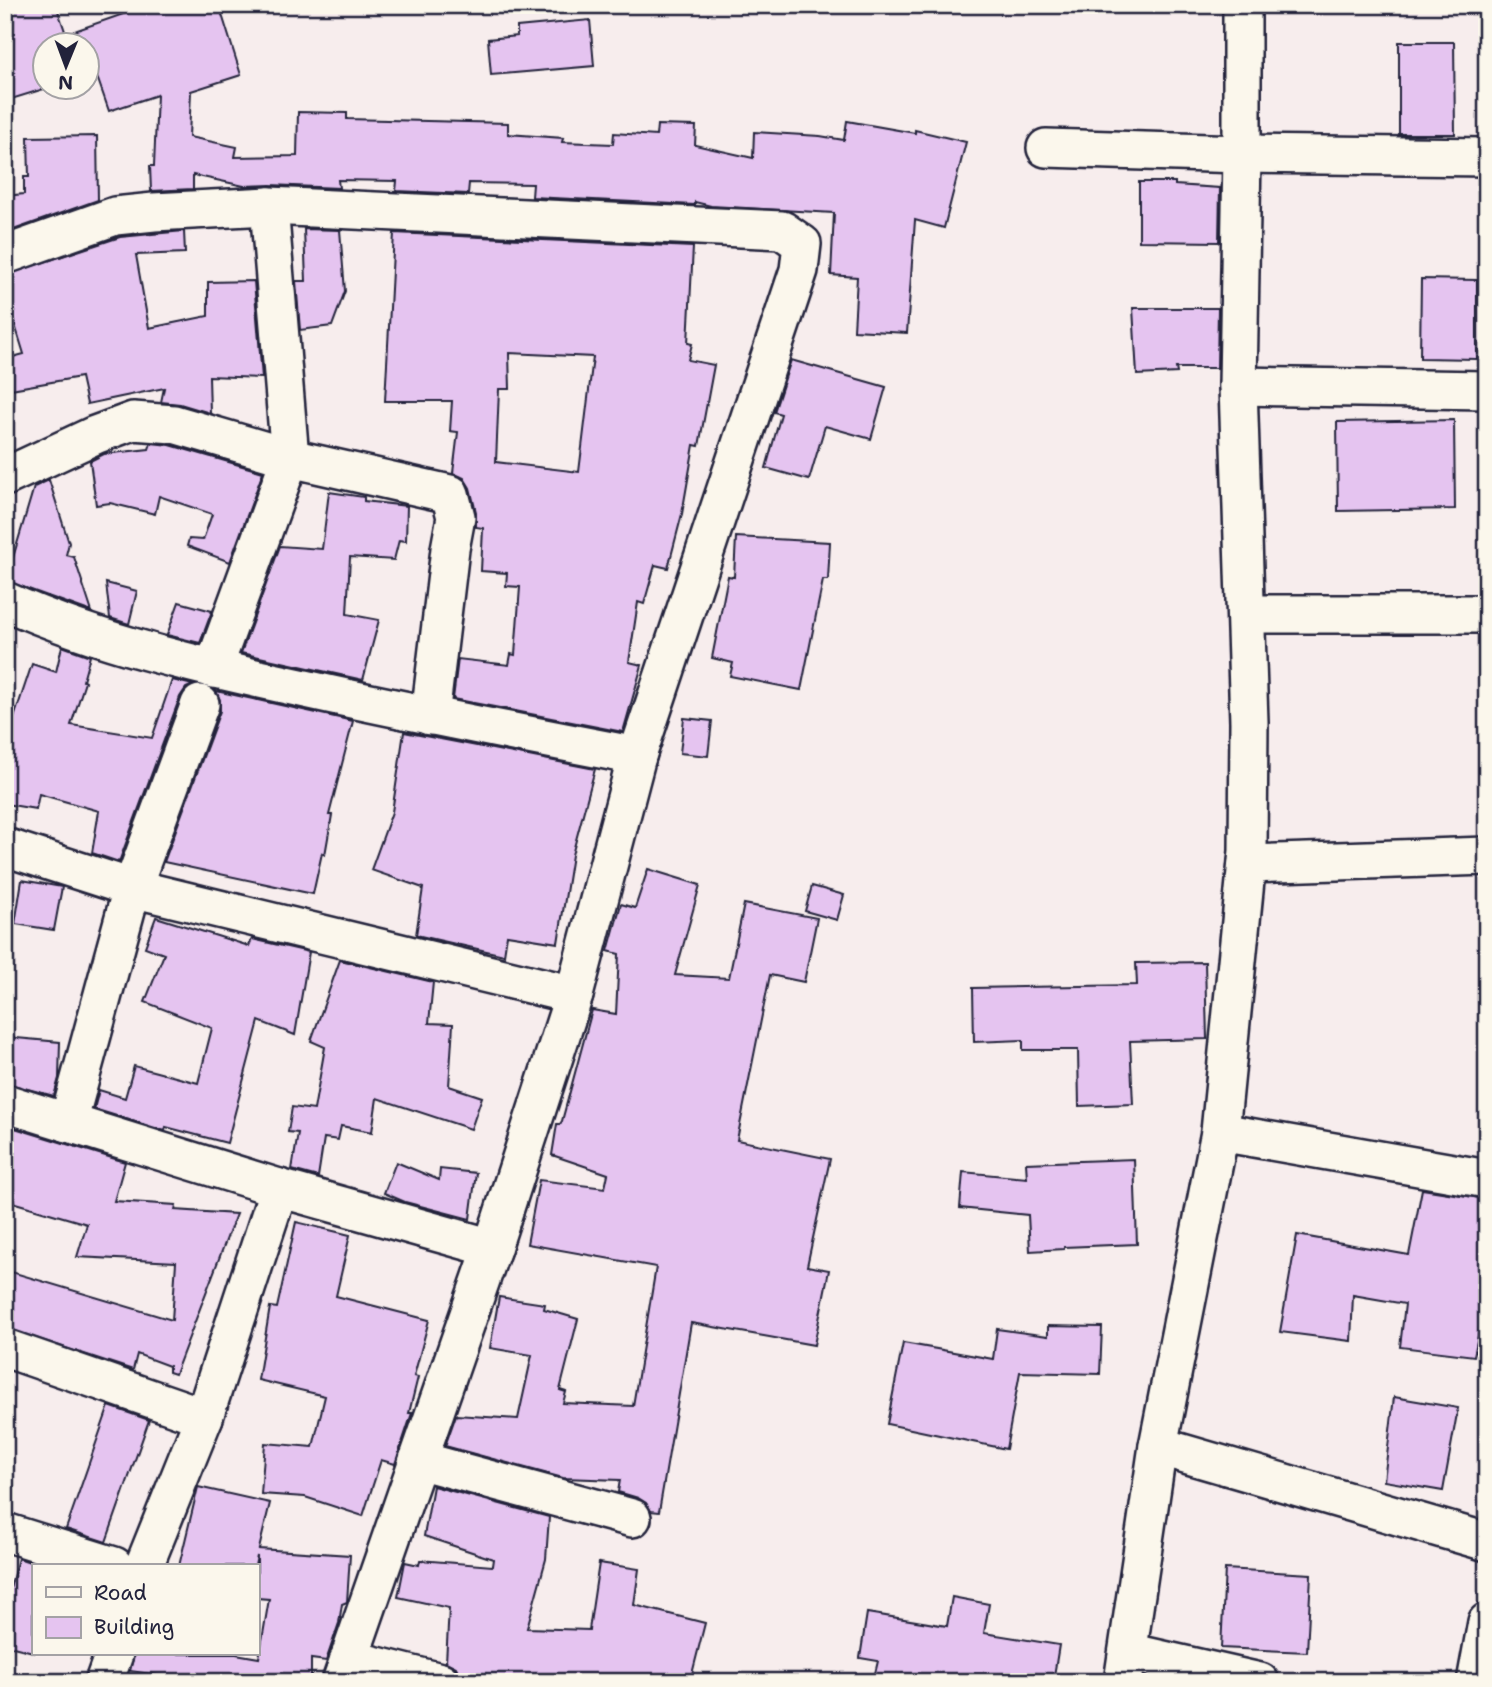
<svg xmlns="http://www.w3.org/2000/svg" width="1492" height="1687" font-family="'Shantell Sans',sans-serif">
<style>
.building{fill:#e5c4f0;stroke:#22223b;stroke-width:2;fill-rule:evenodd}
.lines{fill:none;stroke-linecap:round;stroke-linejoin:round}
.street-casing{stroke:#22223b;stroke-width:42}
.street{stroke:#fbf7ec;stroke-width:37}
</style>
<rect width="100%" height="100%" fill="#f7eded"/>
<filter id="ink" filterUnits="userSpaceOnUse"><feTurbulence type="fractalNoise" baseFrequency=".0143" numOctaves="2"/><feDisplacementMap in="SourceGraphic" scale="14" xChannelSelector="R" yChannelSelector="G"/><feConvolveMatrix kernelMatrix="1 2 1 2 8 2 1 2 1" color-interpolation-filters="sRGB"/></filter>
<g filter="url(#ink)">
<!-- building -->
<g class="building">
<polygon points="5,5 56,5 66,34 149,5 219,5 241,75 191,91 189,137 237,147 235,157 297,156 298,112 347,113 347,119 508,123 508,134 563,138 562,142 613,144 614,133 656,136 657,125 696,126 695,145 753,158 754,132 820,136 844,140 847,121 915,133 915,130 966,142 944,228 915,220 907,333 854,330 857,277 831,275 834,213 711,206 695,202 695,205 532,197 533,184 469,183 468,194 396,191 397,181 338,180 339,188 270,185 244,186 193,175 193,189 151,191 150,166 154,166 157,95 109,111 95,71 88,74 88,46 46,46 47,88 5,101"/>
<polygon points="590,20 594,66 491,75 488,39 517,36 517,27"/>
<polygon points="1399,42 1454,42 1455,134 1399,134"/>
<polygon points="97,136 98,200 5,233 5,196 24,194 24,177 29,177 28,137"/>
<polygon points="1139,182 1175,182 1175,185 1220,188 1219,242 1139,241"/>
<polygon points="304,229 340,230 345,291 332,326 300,330 296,281 306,281"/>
<polygon points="184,231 185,253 136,255 149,328 208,316 208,282 254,281 262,378 209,376 210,413 180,404 161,402 164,388 87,404 81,377 5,390 5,359 24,354 5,292 5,275 120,237"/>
<path d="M394,233L693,247L688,343L692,344L688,360L714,365L699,446L694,445L682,514L668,568L655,565L644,604L638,602L629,662L642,665L623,732L453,699L458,659L509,665L511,654L515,655L520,587L506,586L507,573L481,571L483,528L476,527V512L470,488L464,478L453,473L458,432L450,431L452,401H385ZM509,353L593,357L579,472L496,462L499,389H510Z"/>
<polygon points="1421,279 1477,280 1477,359 1420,358"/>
<polygon points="1133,308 1218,308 1217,368 1176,368 1177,373 1137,375"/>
<polygon points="791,360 886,387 871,439 825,426 809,480 766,468 781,414 774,412"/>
<polygon points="1454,420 1455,509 1338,511 1337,422"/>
<polygon points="151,443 170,445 263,472 230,562 187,546 189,539 203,540 212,514 159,496 155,514 110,503 96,505 90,461 104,454 149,449"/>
<polygon points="49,480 69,543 66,555 74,557 92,612 6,581 34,487"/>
<polygon points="329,492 364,497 364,501 407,506 406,541 399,540 394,560 350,557 347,614 379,620 363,680 241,653 280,546 322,549"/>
<polygon points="736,537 830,542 828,580 823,580 801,690 730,676 733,663 712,658 728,576 734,577"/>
<polygon points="106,583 137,591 129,624 110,618"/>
<polygon points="179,602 212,611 200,643 167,635"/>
<polygon points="62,646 90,656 83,681 85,682 71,725 152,738 172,680 193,685 186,688 180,697 119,862 92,853 99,811 39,794 36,809 5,804 5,779 14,718 32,664 56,672"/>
<polygon points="216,691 353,721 329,815 332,815 325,855 322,853 313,894 164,862 220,711 220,700"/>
<polygon points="684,718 712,721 708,756 680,753"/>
<polygon points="404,732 595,769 572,855 558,943 507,935 504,955 416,935 423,888 371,870 392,812"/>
<polygon points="648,869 700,885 675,975 729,978 744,904 817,918 804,982 770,975 737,1140 830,1159 807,1266 829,1270 814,1345 691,1323 659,1512 651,1511 646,1503 638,1498 618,1492 620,1480 563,1478 445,1446 456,1415 518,1419 532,1355 490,1348 499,1297 545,1304 544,1309 578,1319 560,1390 566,1392 563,1403 633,1406 656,1267 527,1244 539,1180 605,1188 608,1174 552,1155 557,1124 560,1124 562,1121 592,1010 616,1014 619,954 608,951 621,904 635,908"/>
<polygon points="22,880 62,887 54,930 15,924"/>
<polygon points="812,886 844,895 837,920 805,911"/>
<polygon points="156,917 249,946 252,939 309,952 295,1035 259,1021 227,1143 166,1127 165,1131 94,1109 99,1090 125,1098 134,1066 198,1083 212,1028 145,1002 164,954 145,947"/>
<polygon points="340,960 433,982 429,1023 453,1024 449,1086 482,1097 471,1129 377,1098 372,1132 341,1126 338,1140 324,1138 318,1177 292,1170 298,1133 288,1132 292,1107 314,1110 325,1047 311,1041"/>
<polygon points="1205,962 1207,1039 1130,1041 1133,1104 1079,1106 1078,1050 1023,1050 1023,1040 974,1042 973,988 1137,985 1136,963"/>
<polygon points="5,1037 60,1042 59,1078 54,1096 5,1083"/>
<polygon points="5,1125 125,1162 114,1201 176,1205 175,1210 236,1214 175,1374 169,1372 169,1366 137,1354 133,1370 5,1328 5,1270 172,1320 176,1262 77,1257 87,1224 5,1200"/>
<polygon points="1134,1159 1137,1244 1064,1247 1064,1249 1030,1251 1028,1215 960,1208 963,1172 1027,1178 1026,1163"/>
<polygon points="396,1162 439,1180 440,1169 476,1173 470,1219 405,1202 384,1193"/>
<polygon points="1422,1189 1487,1199 1487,1290 1474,1356 1400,1347 1405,1304 1353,1295 1351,1341 1280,1332 1297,1235 1409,1255"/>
<polygon points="296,1222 350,1235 336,1296 429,1320 414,1376 418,1377 409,1413 412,1413 395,1464 381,1460 363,1516 305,1497 261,1494 265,1443 313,1447 325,1396 258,1380 270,1307 277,1308"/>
<polygon points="1048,1326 1102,1327 1100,1374 1020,1372 1006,1449 887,1424 903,1343 993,1359 997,1329 1048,1336"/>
<polygon points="1394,1397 1458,1408 1443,1491 1384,1481"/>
<polygon points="109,1406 149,1420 106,1542 66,1529"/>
<polygon points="433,1486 549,1517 546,1559 527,1628 589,1630 599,1563 639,1569 634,1605 705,1623 690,1682 517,1682 461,1678 456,1667 446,1662 449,1608 398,1597 405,1562 419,1565 420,1560 492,1566 493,1559 424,1536"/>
<polygon points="198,1487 270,1503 259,1549 350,1555 347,1602 342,1604 339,1623 326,1661 311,1659 311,1682 208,1682 130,1671 134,1654 236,1654 259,1658 269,1599 257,1598 257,1556 255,1566 179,1566"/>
<polygon points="18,1558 33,1563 33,1652 5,1645 5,1608"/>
<polygon points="1225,1569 1311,1574 1307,1652 1221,1648"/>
<polygon points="952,1597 989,1604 984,1633 1059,1645 1053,1682 873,1682 878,1661 860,1658 867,1613 947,1626"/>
</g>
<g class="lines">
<defs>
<g id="street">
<polyline points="1046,148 1242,154 1487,157"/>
<polyline points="5,255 115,216 154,212 269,206 782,230 802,244 799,270 637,756 574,995 492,1248 341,1682"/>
<polyline points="1238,386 1487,390"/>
<polyline points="5,477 95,435 133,421 174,424 290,458 450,494 456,517 450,549 430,716"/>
<path d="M5,601C101,644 207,668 310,690C418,714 527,735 637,756"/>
<polyline points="1246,614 1487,614"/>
<polyline points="213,669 290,458 269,206"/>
<polyline points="5,847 132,888 574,995"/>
<polyline points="1247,864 1487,856"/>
<polyline points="5,1103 279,1188 492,1248"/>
<polyline points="68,1123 132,888 200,704"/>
<polyline points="1220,1132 1487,1179"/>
<polyline points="5,1348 204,1417"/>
<polyline points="1158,1446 1487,1542"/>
<polyline points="418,1460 632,1518"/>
<polyline points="5,1532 114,1566"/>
<polyline points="144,1566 204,1417 279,1188"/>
<polyline points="1128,1652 1260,1682"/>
<polyline points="349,1659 441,1682"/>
<polyline points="104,1682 114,1654"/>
<polyline points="1123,1682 1158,1446 1220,1132 1248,851 1249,722 1238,386 1242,154 1242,5"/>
<polyline points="1476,1682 1487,1622"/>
</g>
</defs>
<!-- street casing -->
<use href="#street" class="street-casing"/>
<!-- street -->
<use href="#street" class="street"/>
</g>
</g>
<!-- margin -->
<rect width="1492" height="1687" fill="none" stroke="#fbf7ec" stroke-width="28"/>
<rect x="14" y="14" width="1464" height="1659" fill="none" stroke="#22223b" stroke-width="2.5" filter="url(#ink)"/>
<!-- legend -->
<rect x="32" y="1564" width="228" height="91" fill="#fbf7ec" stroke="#a4a2a5" stroke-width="2"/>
<rect x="46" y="1587" width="35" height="10" fill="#fbf7ec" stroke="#a4a2a5" stroke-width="2"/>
<text x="94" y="1600" font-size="21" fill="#22223b">Road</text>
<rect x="46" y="1617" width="35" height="21" fill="#e5c4f0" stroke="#a4a2a5" stroke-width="2"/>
<text x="94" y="1634" font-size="21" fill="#22223b">Building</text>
<!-- north arrow -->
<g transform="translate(66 66) rotate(181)"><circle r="33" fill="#fbf7ec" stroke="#a4a2a5" stroke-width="2"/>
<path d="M0-5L12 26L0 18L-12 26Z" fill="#22223b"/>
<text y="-10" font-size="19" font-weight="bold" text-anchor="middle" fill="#22223b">N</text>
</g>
</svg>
